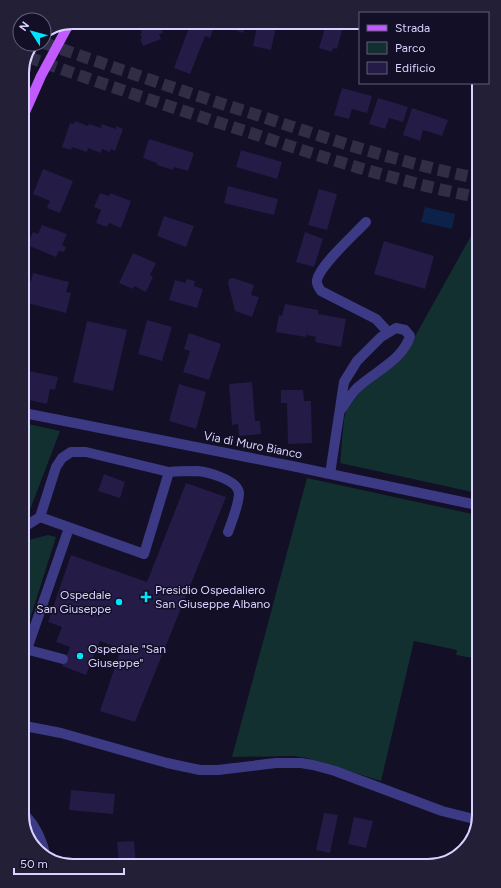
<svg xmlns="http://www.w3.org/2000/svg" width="501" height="888" font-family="Figtree,sans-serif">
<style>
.green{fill:#12302f}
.water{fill:#0c2248}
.building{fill:#241b47}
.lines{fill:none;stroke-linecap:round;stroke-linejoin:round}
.highway-tunnel{stroke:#312d47;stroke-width:12;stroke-dasharray:12 6;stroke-linecap:butt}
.minor{stroke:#3d3a85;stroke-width:10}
.major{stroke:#c25bff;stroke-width:10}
.poi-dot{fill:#00e5ff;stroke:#130f26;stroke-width:1.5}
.labels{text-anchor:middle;stroke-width:3;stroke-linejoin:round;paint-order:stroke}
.street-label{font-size:12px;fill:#d9d4ff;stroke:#130f26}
.poi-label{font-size:12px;fill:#d9d4ff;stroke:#130f26;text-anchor:start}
.rim{fill:none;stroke:#d9d4ff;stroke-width:2}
</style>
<rect width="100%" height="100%" fill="#130f26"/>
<!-- green -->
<g class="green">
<polygon points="476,227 477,493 340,463 344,419 346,411 362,389 413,340"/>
<polygon points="24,423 60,431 28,515 24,518"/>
<polygon points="307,478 477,515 478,659 456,655 457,650 414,641 381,781 307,758 293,756 232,757"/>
<polygon points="48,535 56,537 25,635 25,541"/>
</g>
<!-- water -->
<polygon class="water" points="425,207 455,214 452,229 421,222"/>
<!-- building -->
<g class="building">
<polygon points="140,22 159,22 163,33 159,34 161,39 143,46 140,39 142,39 140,34 142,34 139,25 141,25"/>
<polygon points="191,22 216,22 210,38 205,36 190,74 174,68"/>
<polygon points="222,22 247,22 243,33 221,25"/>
<polygon points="258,22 277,22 271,50 253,46"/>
<polygon points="330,23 343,27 337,49 333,48 332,52 319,48 325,28"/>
<polygon points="342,88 372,96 367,113 352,109 349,119 334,115"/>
<polygon points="378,98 408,107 403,122 389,118 385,129 369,124"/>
<polygon points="412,108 448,120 442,136 423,130 420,141 403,135"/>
<polygon points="75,121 88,126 89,124 101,128 102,124 116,129 116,126 123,129 115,151 111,149 110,152 102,149 101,153 88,148 87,152 72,147 71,150 62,147 70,123 74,124"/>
<polygon points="149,139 194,153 188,171 174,167 173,170 157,165 157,163 143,158"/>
<polygon points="241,150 282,162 277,179 236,167"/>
<polygon points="43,169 73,181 60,213 47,208 50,201 33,194"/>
<polygon points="228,186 278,199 274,215 224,203"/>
<polygon points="319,189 337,194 327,230 308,225"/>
<polygon points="100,193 109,196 110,193 131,201 121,228 109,223 107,227 96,223 101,210 94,207"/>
<polygon points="164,216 194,226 186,247 157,236"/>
<polygon points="42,225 67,234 62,245 66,247 64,252 59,251 56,257 27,245 33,232 38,234"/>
<polygon points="305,232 323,239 314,267 296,262"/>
<polygon points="384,241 434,256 425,289 374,274"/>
<polygon points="133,253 156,263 150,275 153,277 146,292 134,286 133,289 119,283"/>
<polygon points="33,273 69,282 66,292 71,293 66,313 23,302 23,279 31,281"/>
<polygon points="233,278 254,285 251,295 259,297 252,317 235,311 228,283 229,279"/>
<polygon points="187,279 195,281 194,286 203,289 197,308 169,300 175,280 185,283"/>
<polygon points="285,304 318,310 318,314 346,319 341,347 315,342 316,337 307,335 308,330 306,337 276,332 279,315 282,316"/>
<polygon points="147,320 172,327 162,361 138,354"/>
<polygon points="87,321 127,330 113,391 73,382"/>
<polygon points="189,333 221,344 209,380 183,372 190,351 184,349"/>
<polygon points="23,337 29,337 28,348 24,347"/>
<polygon points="24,370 58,377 55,390 50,389 47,404 24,399"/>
<polygon points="252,382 255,421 260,421 261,434 239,436 238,424 232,425 229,384"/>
<polygon points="179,384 206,392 196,429 169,421"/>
<polygon points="281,390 303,390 304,401 311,401 312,443 288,444 287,403 281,403"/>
<polygon points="104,474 125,482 120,498 98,491"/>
<polygon points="186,483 226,497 135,722 100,711 121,649 100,641 86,675 62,666 70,647 56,642 62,627 48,622 71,555 147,582"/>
<polygon points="71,790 115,794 113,814 69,810"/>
<polygon points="324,813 338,815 330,853 316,850"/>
<polygon points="354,817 373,821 366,848 348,844"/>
<polygon points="134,841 136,865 119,865 117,842"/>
</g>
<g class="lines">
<!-- highway-tunnel -->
<g class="highway-tunnel">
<path d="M44,43C116,68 187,93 260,116C331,140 402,163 476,178"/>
<path d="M28,57C103,84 179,110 254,134C327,159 400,182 476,197"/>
</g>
<!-- minor -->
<g class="minor">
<path d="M366,222C355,234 320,265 317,280C316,284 319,288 321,291L376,319L388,332"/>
<polyline points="24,413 292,466 477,505"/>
<path d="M169,472C179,471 188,471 197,471C208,472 238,480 239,493C239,504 232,521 228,532"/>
<path d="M330,474L344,382L357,361L381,337L396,328L405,330L410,336C403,360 374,372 357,388C351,394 346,403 340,411"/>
<polyline points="24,527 40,517 56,467 62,458 71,452 86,452 169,472 144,554 40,517"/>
<polyline points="25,649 63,659"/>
<polyline points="27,649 69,528"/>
<polyline points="25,726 61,733 167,763 200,770 218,770 276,763 301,763 313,765 335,771 442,811 478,820"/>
<path d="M26,816C37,828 43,842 46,858"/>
</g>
<!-- major -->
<polyline class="major" points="22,119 41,76 69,24"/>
</g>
<!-- markers -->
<g class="poi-dot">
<path d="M144 591h4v4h4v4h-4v4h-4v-4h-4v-4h4z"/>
<circle cx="119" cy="602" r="4"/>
<circle cx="80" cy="656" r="4"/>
</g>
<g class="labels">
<!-- street labels -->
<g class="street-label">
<text transform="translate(253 445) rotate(11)" y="4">Via di Muro Bianco</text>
</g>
<!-- poi labels -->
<g class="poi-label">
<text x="155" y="594">Presidio Ospedaliero<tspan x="155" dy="14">San Giuseppe Albano</tspan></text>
<text x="111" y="599" text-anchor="end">Ospedale<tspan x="111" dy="14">San Giuseppe</tspan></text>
<text x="88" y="653">Ospedale "San<tspan x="88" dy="14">Giuseppe"</tspan></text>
</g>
</g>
<!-- crop -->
<path d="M0 0H501V888H0ZM73 29H428A44 44 0 0 1 472 73V815A44 44 0 0 1 428 859H73A44 44 0 0 1 29 815V73A44 44 0 0 1 73 29Z" fill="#231f37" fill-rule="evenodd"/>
<path class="rim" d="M73 29H428A44 44 0 0 1 472 73V815A44 44 0 0 1 428 859H73A44 44 0 0 1 29 815V73A44 44 0 0 1 73 29Z"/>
<!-- legend -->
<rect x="359" y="12" width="130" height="72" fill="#130f26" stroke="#625e7d"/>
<rect x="367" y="25" width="20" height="6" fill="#c25bff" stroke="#625e7d"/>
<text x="395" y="32" font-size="12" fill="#d9d4ff">Strada</text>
<rect x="367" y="42" width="20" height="12" fill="#12302f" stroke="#625e7d"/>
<text x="395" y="52" font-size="12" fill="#d9d4ff">Parco</text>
<rect x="367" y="62" width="20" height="12" fill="#241b47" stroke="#625e7d"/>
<text x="395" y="72" font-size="12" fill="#d9d4ff">Edificio</text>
<!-- north arrow -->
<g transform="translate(32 32) rotate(306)"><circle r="19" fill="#130f26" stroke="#625e7d"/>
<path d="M0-3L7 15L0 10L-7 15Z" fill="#00e5ff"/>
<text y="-6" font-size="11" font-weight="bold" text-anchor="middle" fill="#d9d4ff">N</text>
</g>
<!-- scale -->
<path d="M14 868v6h110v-6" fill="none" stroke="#d9d4ff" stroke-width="2"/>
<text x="20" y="868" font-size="12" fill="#d9d4ff" stroke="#130f26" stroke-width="3" paint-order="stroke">50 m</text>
</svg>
